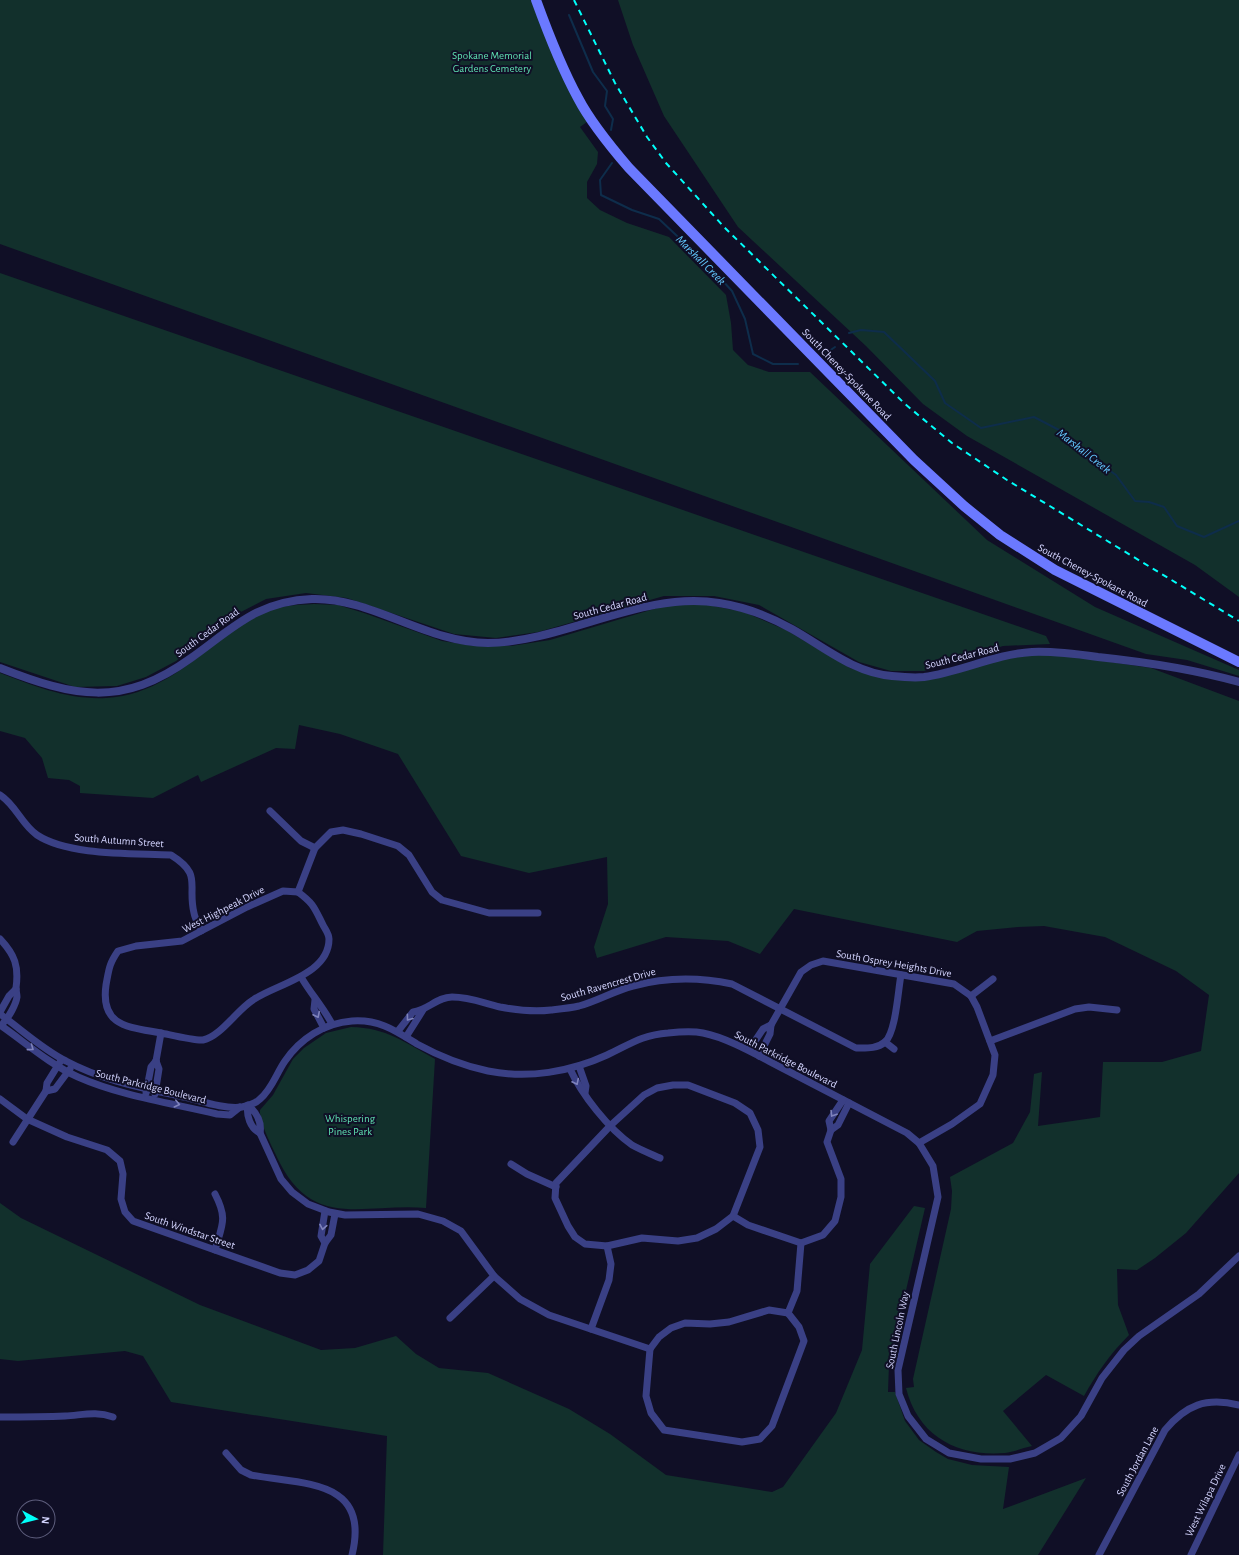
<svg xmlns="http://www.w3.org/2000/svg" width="1239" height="1555" font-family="'Alegreya Sans',sans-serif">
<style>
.green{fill:#12302c}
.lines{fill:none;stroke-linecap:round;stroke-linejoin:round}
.stream{stroke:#0e2d4b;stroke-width:2}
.minor{stroke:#3a4085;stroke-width:7}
.tertiary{stroke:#3a4085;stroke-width:8}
.secondary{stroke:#6b79ff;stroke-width:10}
.rail{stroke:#00fffa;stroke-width:2;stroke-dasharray:6 5;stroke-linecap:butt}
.oneway{stroke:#7f83bc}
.labels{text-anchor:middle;stroke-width:4;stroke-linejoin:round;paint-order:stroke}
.park-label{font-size:11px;fill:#5fe0b1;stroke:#100f26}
.street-label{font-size:11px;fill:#d4d5ff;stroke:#100f26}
.water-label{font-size:12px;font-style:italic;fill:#62c9ff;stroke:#100f26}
</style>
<rect width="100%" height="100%" fill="#100f26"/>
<!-- green -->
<g class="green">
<polygon points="0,0 536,0 591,119 580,127 598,152 597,164 587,182 587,198 600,210 627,223 669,237 726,295 731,323 733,350 748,365 769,372 810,372 987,540 1095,607 1239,670 1239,676 1187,660 1146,654 0,244"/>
<polygon points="618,0 1239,0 1239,597 1195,565 967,436 923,404 866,346 738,227 664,116 633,45"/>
<polygon points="0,273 1046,636 1050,644 1003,646 924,671 891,671 859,662 759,605 714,596 664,596 538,632 496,638 454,634 347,598 306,593 266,599 235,615 176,661 146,677 117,686 75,687 0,662"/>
<path d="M314,604L338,605L364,613L442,641L475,646H511L550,640L664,606L703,604L744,612L786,630L850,668L887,679L923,680L1007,658L1031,654L1069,656L1151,668L1239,701V1173L1186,1233L1155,1258L1137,1270L1117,1269L1118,1305L1129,1335C1110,1354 1097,1373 1084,1396L1046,1375L1003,1411L1032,1446C1023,1448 1013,1452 1005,1453C957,1457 918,1436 906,1388L914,1387L913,1379L951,1209L952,1191L950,1177L1013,1143L1030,1112L1034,1074L1042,1072L1038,1126L1100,1117L1103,1062H1162L1201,1051L1209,995L1176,971L1105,937L1044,926L1018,927L977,931L957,942L794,909L760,954L728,941L666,937L597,958L594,947L608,904L607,857L529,873L461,856L398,754L340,734L299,725L295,749L276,748L201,782L198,775L153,798L80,793V786L69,780L48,778L42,758L25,738L0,731V673C34,686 68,700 106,698C151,696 186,667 220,640C231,631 244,621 257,614C276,606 294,605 314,604Z"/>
<path d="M351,1027C387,1028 404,1042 435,1059L426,1208C360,1203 310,1232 275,1153C270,1142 259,1121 260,1110L273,1095L293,1059L304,1048L326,1033Z"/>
<polygon points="0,1203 21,1218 200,1305 321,1350 355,1348 396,1336 416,1354 439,1368 488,1373 569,1409 610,1434 666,1475 772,1492 783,1487 836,1413 862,1350 870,1264 914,1206 925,1208 889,1364 888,1392 895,1392 905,1421 919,1440 936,1452 948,1459 972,1465 1009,1467 1003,1509 1086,1478 1038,1555 383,1555 387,1436 171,1402 143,1356 125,1351 18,1361 0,1359"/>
</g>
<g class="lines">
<!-- stream -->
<g class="stream">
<polyline points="569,15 593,72 607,91 605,106 613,119 611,130"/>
<polyline points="612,163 600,180 601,195 632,210 659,219 711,268 732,291 745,319 753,354 773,364 798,364"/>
<polyline points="849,333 861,330 884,332 935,381 945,403 981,428 1034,417 1061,431 1088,455 1116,475 1135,501 1149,502 1164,507 1177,526 1204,537 1239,521"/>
<polyline points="825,354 835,347"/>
</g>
<!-- minor -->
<g class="minor">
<path d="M0,795C16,805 21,824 37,835C69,856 133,853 171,855C203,875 187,884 194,913C195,919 199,925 201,931"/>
<polyline points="270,811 301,841 315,848"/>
<polyline points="298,892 315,848 331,832 343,830 361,834 398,846 409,855 432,892 442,900 489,913 538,913"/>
<path d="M0,939C15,955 19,966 16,988C16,991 17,994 17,997C16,1004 9,1017 4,1022"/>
<path d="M301,977C311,994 323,1007 332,1024"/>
<polyline points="971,996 993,979"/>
<polyline points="315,1000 314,1009 324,1028"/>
<polyline points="0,1012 9,996 16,989"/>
<path d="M0,1014C22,1030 42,1049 66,1061C105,1082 149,1089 192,1099C207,1103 226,1109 242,1107C247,1106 256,1103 260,1099C272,1089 276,1074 285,1061C300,1039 324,1023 352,1021C379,1019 396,1031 417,1044C439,1056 464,1066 488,1071C528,1079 570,1072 607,1055C629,1045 641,1035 668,1033C678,1032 693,1031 703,1033C729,1038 762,1058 786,1070C827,1091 867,1112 907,1133L919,1143L933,1166L938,1197L898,1370L899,1394L908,1416L926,1439L949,1453L981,1459H1010L1035,1453L1061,1438L1081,1416L1102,1378L1124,1350L1139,1336L1199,1294L1239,1256"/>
<path d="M0,1025C26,1043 49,1064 78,1077C121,1096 171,1103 217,1114L230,1115L240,1107"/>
<path d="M398,1031L413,1012C428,1010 437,997 452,997C470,997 483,1003 500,1007C516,1010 535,1012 551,1010C560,1009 570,1008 579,1006C597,1001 614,991 633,986C666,977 699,977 732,984L856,1048C866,1048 877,1049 885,1042C896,1032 898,990 901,975"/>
<path d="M161,1033C171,1035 195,1041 203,1040C221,1036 237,1010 253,1000C276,984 329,975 329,939C329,934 325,929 323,925C314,907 314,904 298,892"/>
<polyline points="406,1037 423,1010"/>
<polyline points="990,1041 1075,1009 1089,1007 1117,1010"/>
<polyline points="885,1042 894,1049"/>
<polyline points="749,1050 763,1029 771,1025"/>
<polyline points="759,1056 770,1034 771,1025 801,972 811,965 823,961 954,984 971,996 977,1007 995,1055 993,1075 980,1104 952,1124 919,1143"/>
<path d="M156,1061L161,1033C129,1027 100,1027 106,985C109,969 109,964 118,951L136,946L182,941L247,907L283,891L298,892"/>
<polyline points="579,1066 586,1086 585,1093"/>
<path d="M570,1069C582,1095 608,1128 632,1145C641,1150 651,1154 660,1158"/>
<polygon points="673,1085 688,1085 735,1103 750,1113 758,1130 760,1147 733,1216 716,1229 697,1238 678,1241 642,1238 607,1246 585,1244 575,1237 568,1226 555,1198 556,1183 611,1125 644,1095 657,1088"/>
<polyline points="46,1091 55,1089 70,1069"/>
<polyline points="146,1093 151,1067 156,1061"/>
<polyline points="155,1094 159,1069 156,1061"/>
<polyline points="0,1099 27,1119 67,1137 107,1150 120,1161 123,1174 121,1199 125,1212 133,1221 280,1273 295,1275 308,1270 319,1261 325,1243 331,1235 335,1214"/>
<path d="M248,1105C257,1113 262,1122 260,1133C250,1128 246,1115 248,1105Z"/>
<polyline points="831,1130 838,1125 849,1103"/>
<polyline points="260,1133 281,1179 292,1192 308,1204 329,1212 345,1215 418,1214 443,1221 461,1231 494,1276 520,1299 549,1315 650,1349"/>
<polyline points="13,1142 46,1091 47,1083 60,1062"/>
<polyline points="511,1164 527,1174 556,1187"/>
<polyline points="733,1216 748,1225 801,1243 823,1235 835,1221 841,1197 841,1179 827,1142 831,1130 829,1121 843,1100"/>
<polyline points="325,1243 321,1236 325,1211"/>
<path d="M215,1250C222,1225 228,1219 215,1194"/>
<polyline points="788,1313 797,1291 801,1243"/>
<polyline points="450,1318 494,1276"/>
<polyline points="591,1329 609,1280 611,1264 607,1246"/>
<polyline points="650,1349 646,1396 651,1413 664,1430 742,1442 760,1439 772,1426 804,1341 799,1327 788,1313"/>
<polyline points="650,1349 659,1337 671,1328 685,1323 710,1324 729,1322 769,1310 788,1313"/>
<path d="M0,1417C22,1417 43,1417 65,1416C83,1415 96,1411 113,1417"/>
<path d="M226,1453L241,1470L251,1475C302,1485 371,1478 352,1555"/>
<path d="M1099,1555L1165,1430C1186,1405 1206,1397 1239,1405"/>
<polyline points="1191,1555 1239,1455"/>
</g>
<!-- tertiary -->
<path class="tertiary" d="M0,668C74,697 122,708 191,658C232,629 257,601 312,599C371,597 426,643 488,643C565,642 643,590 719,603C745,607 769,616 792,629C824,647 854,673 892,676C902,677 914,678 924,677C961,672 995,654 1032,652C1054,651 1076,654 1098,657C1145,662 1193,669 1239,682"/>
<!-- secondary -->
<path class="secondary" d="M536,0C548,33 561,67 578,98C591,123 610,146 629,168L914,460L964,506L1000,535L1055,570L1239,662"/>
<!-- rail -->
<polyline class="rail" points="574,0 615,83 647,137 666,163 724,227 905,404 952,443 1007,480 1239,621"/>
</g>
<!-- one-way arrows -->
<defs><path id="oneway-chevron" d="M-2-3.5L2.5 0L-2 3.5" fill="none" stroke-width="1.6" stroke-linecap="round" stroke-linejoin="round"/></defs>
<g class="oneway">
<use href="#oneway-chevron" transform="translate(317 1015) rotate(64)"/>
<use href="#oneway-chevron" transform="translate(409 1018) rotate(127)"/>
<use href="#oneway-chevron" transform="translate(31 1048) rotate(36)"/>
<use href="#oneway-chevron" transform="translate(576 1082) rotate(64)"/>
<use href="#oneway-chevron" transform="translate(177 1104) rotate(13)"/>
<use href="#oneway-chevron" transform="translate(833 1114) rotate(122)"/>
<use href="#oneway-chevron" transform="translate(323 1227) rotate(100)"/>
</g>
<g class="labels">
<!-- park labels -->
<g class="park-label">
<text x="492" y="59">Spokane Memorial<tspan x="492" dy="13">Gardens Cemetery</tspan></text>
<text x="350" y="1122">Whispering<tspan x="350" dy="13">Pines Park</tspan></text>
</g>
<!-- street labels -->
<g class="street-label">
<text transform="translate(847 374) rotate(46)" y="4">South Cheney-Spokane Road</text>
<text transform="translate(1093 575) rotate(28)" y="4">South Cheney-Spokane Road</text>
<text transform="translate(610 606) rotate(-15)" y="4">South Cedar Road</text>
<text transform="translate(207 632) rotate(-36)" y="4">South Cedar Road</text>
<text transform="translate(962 656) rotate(-14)" y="4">South Cedar Road</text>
<text transform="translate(119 840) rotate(4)" y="4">South Autumn Street</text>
<text transform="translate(223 909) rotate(-27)" y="4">West Highpeak Drive</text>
<text transform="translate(894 963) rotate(10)" y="4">South Osprey Heights Drive</text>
<text transform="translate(608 984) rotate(-16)" y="4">South Ravencrest Drive</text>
<text transform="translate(786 1059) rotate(27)" y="4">South Parkridge Boulevard</text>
<text transform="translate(151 1086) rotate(14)" y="4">South Parkridge Boulevard</text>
<text transform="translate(190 1230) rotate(19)" y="4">South Windstar Street</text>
<text transform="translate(897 1330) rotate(-78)" y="4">South Lincoln Way</text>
<text transform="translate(1137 1461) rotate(-62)" y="4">South Jordan Lane</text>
<text transform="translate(1205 1500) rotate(-64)" y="4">West Wilapa Drive</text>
</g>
<!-- water labels -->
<g class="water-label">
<text transform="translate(701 260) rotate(45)" y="4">Marshall Creek</text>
<text transform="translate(1084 451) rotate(38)" y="4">Marshall Creek</text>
</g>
</g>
<!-- north arrow -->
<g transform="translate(36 1519) rotate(97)"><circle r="19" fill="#100f26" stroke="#5e5e7d"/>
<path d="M0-3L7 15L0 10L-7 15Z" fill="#00fffa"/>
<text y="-6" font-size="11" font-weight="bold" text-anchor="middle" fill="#d4d5ff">N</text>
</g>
</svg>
